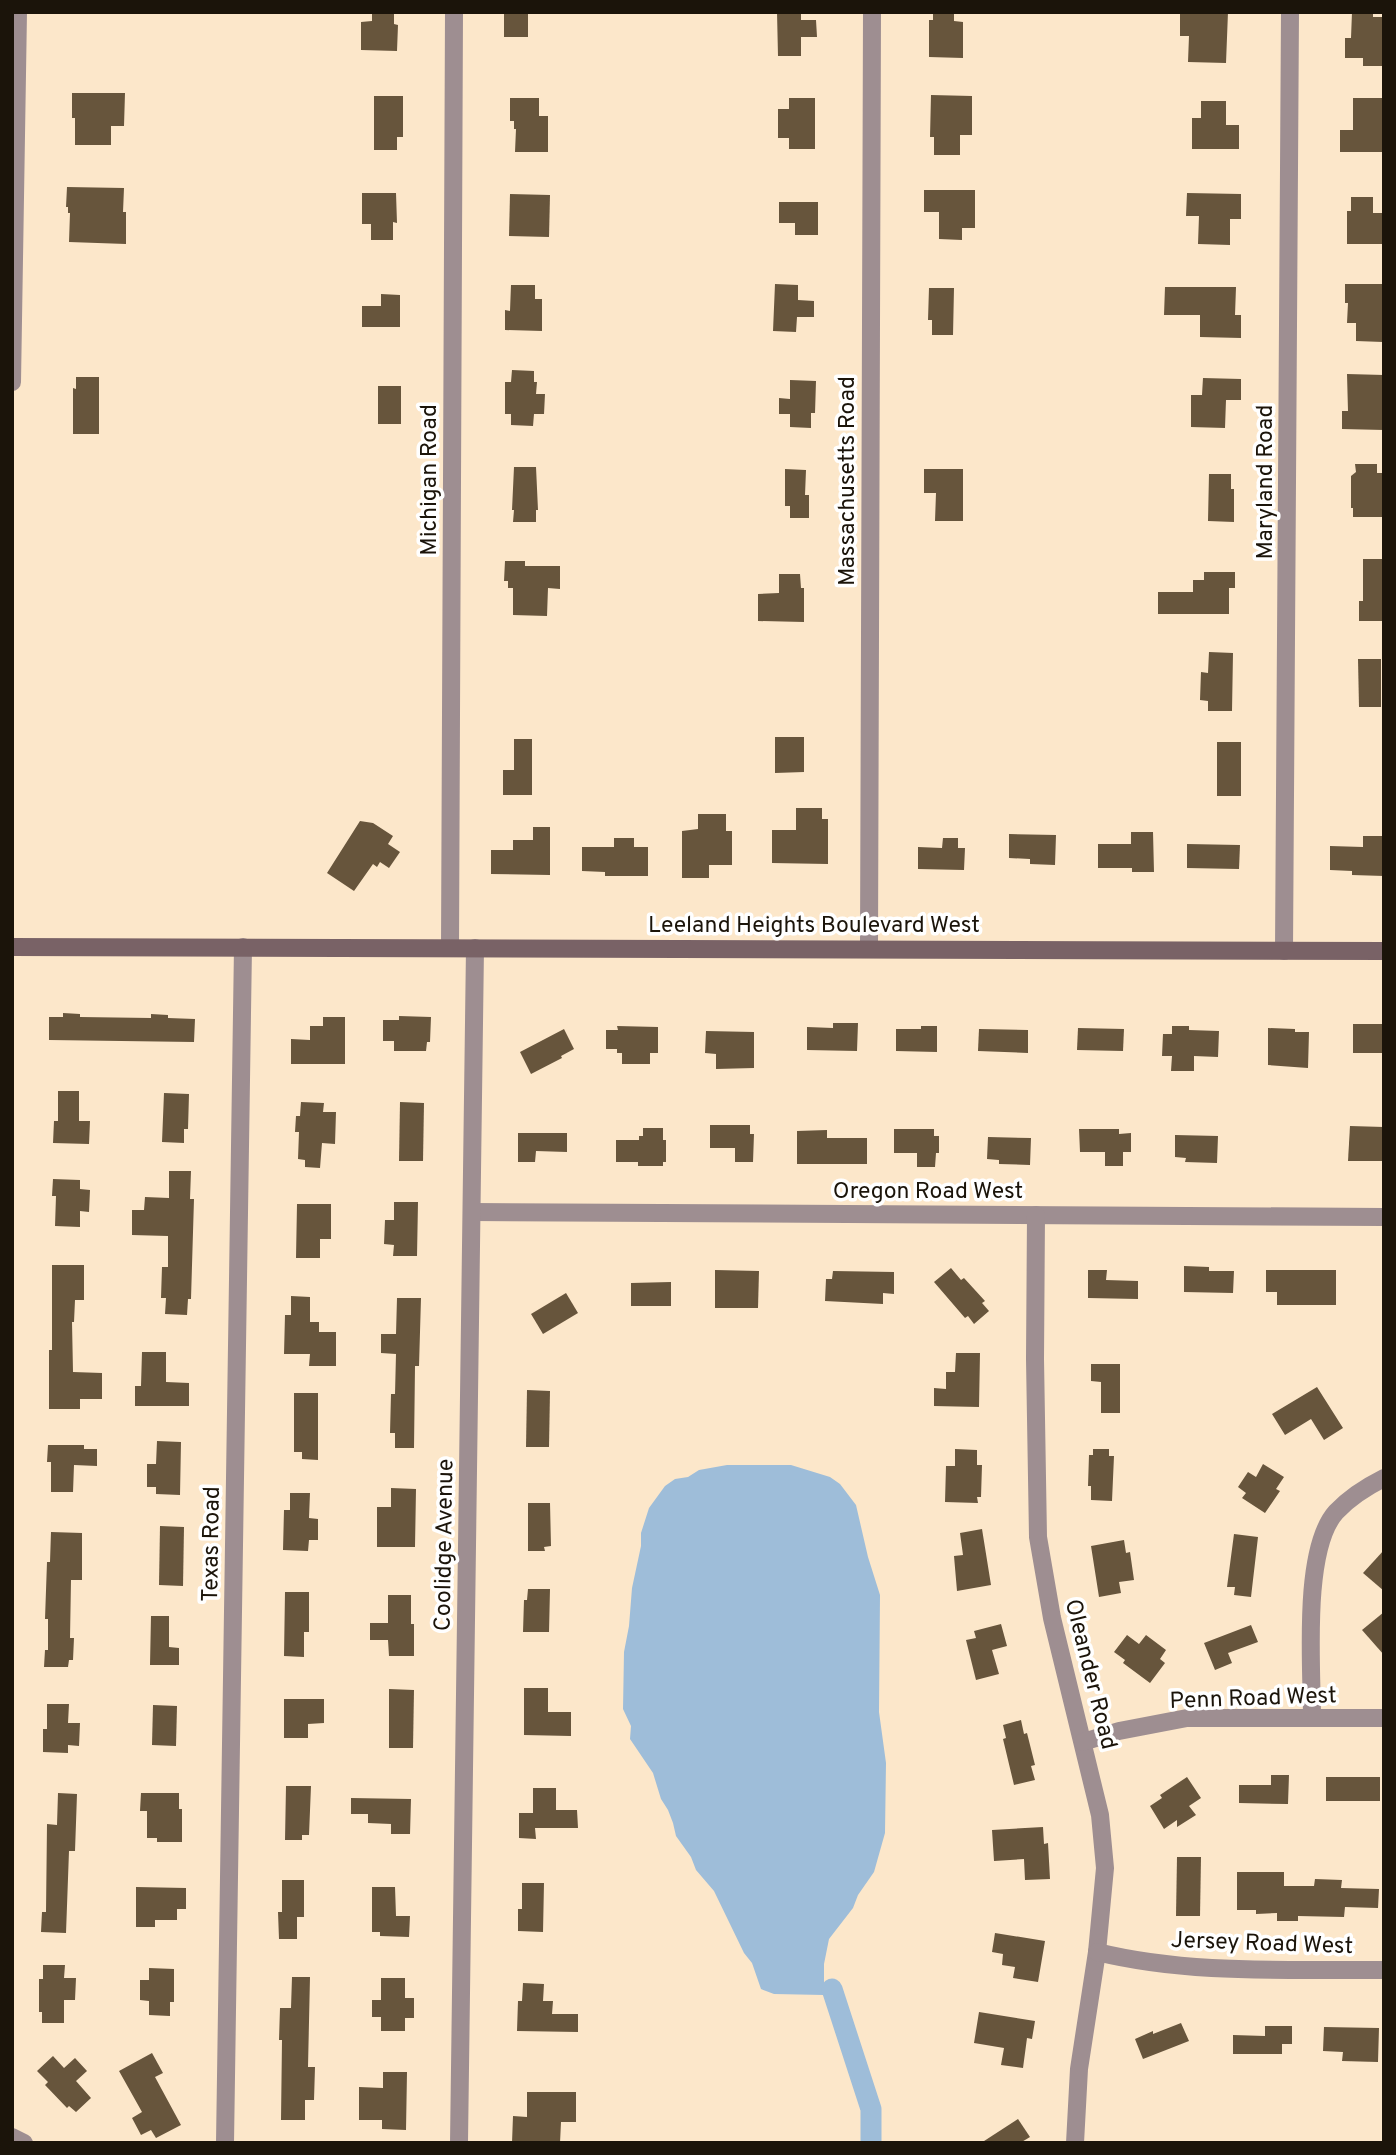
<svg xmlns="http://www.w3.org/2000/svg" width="1396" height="2155" font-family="Overpass,sans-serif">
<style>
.water{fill:#9ebdd9}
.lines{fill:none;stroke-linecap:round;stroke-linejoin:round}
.canal{stroke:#9ebdd9;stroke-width:21}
.building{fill:#67553c}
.street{stroke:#9e8e91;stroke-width:18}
.secondary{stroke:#796266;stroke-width:18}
.labels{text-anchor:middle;stroke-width:7;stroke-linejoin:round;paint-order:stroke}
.street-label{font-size:23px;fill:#1b140a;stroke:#fff}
</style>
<rect width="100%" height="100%" fill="#fce7ca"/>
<!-- water -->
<polygon class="water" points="727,1465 791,1465 830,1477 840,1484 856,1505 868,1557 880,1595 879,1712 886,1763 885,1833 874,1872 858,1895 853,1908 829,1939 824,1964 824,1995 774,1994 761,1989 752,1963 744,1953 714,1891 696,1870 691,1857 676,1836 673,1823 668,1810 661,1799 653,1773 630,1739 631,1726 623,1709 624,1652 629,1626 632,1588 641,1546 641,1533 649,1508 665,1486 675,1479 688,1477 699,1470"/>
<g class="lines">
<!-- canal -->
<polyline class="canal" points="832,1989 871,2109 871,2143"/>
</g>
<!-- building -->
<g class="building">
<polygon points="372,12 394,12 394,24 398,25 397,51 361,50 361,22 372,21"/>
<rect x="504" y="12" width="24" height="25"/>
<polygon points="777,12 801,12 801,20 816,20 817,37 801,37 801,56 778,56"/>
<polygon points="933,12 954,12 954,21 963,22 963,58 929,57 929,20 933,20"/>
<polygon points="1180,12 1228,12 1226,63 1188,62 1189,36 1180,36"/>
<polygon points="1352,12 1373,12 1373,17 1384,17 1383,66 1363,66 1363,58 1345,58 1345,38 1351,38"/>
<polygon points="72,93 125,93 124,126 111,126 111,145 75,145 75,118 72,118"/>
<polygon points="931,95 972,96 972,135 960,135 960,155 934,155 934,137 930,137"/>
<polygon points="374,96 403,96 403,137 397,137 397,150 374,150"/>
<polygon points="510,98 539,98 539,116 548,116 548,152 515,152 516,129 514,129 514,121 510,121"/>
<polygon points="789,98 815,98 815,149 789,149 789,138 778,138 778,109 789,109"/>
<polygon points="1353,98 1384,98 1384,152 1340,152 1340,130 1353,130"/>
<polygon points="1201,101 1226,101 1226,125 1239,125 1239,149 1192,149 1192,118 1201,118"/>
<polygon points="67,187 124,188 123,212 126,212 126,244 69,242 70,213 68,213 68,207 66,207"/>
<polygon points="924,190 975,190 975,228 962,228 962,240 939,239 939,212 924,212"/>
<polygon points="362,193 396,193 397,223 393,222 393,240 371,240 371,224 362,224"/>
<polygon points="1187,193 1241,194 1241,219 1230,219 1230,245 1198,244 1199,216 1186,216"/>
<polygon points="510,194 550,195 549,237 509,236"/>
<polygon points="1351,197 1373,197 1373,213 1384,213 1383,244 1347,244 1347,211 1351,211"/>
<polygon points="779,202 818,202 818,235 795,235 795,223 779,223"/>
<polygon points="775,284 798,285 798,300 814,301 814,317 797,317 796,332 773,331"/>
<polygon points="1345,284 1384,284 1383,342 1356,341 1356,323 1347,323 1348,303 1345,303"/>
<polygon points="511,285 535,285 535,299 542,299 542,331 505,330 505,310 510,311"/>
<polygon points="1165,287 1236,287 1235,315 1241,315 1241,338 1200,337 1200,315 1164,315"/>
<polygon points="929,288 954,288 953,335 932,335 932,320 928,320"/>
<polygon points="381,294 400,295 400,327 362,327 362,306 381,306"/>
<polygon points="512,370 534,371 534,382 537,382 536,394 545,394 544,414 534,414 533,426 511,425 511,414 505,414 505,382 511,382"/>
<polygon points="1347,374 1384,375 1384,430 1342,429 1342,411 1348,411"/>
<polygon points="76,377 99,377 99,434 73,434 73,388 76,389"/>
<polygon points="1203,378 1241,379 1241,400 1226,400 1225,428 1191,427 1191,395 1202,395"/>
<polygon points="790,380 816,381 815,413 811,413 811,428 790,427 790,414 779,414 779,398 790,399"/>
<rect x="378" y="386" width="23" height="38"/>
<polygon points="1355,464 1377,464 1377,473 1384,473 1384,517 1353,517 1353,508 1351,508 1351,476 1356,472"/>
<polygon points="514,467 536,467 538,510 536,510 536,522 513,522 514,510 512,510"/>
<polygon points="785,469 806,470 805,495 809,495 809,518 790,518 790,506 785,506"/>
<polygon points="924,469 963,469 963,521 935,521 936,493 924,493"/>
<polygon points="1209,474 1231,474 1231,489 1234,489 1234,522 1208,521"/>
<polygon points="1363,559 1384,559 1384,621 1359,621 1359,601 1363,601"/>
<polygon points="505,561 525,561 525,566 560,566 560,589 548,588 547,616 513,615 513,588 508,588 508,581 504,581"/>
<polygon points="1204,572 1235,572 1235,588 1229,588 1229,614 1158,614 1158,592 1193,592 1193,580 1204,580"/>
<polygon points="779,574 800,574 801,588 804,588 804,622 758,621 758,594 779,593"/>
<polygon points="1209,652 1233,653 1232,711 1208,711 1208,701 1200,700 1201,672 1208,673"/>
<polygon points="1358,659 1381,659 1381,707 1359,707"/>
<polygon points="775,737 804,737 804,772 775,773"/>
<polygon points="514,739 532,739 532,795 503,795 503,770 514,770"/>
<rect x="1217" y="742" width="24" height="54"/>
<polygon points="796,808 822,808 822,819 828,819 828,864 772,863 772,830 796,830"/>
<polygon points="698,814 726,814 726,831 732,831 732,865 709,865 709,878 682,878 682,831 698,829"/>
<polygon points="360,821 373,823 393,836 388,844 400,852 389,868 380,862 377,867 373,864 354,891 327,873"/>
<polygon points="533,827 550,827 550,875 491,874 491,850 513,850 513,840 533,840"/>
<polygon points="1131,832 1153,832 1154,872 1132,872 1132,868 1098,868 1098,844 1131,844"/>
<polygon points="1009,834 1056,835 1055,865 1030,864 1030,859 1009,858"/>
<polygon points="1363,836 1384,836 1384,876 1352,875 1352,871 1330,870 1330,846 1363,847"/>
<polygon points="614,838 634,838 634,847 648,847 648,876 605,876 605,872 582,871 582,847 614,847"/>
<polygon points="943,838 958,838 958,848 965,848 964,870 918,869 918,847 942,848"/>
<polygon points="1187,844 1240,845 1239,869 1187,868"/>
<polygon points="63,1013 80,1014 80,1017 151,1018 151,1014 168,1015 168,1018 195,1019 194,1042 49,1040 49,1017 63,1017"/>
<polygon points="399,1016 431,1017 430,1042 427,1042 426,1051 394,1051 394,1041 383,1041 383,1020 399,1020"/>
<polygon points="323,1017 345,1017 345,1064 291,1064 291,1039 310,1040 310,1026 323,1026"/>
<polygon points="833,1023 858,1023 857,1051 807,1050 807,1027 833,1028"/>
<rect x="1353" y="1024" width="31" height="29"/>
<polygon points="617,1026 658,1027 658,1053 650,1053 650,1064 622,1064 622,1053 617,1053 617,1049 606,1049 606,1030 618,1030"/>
<polygon points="921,1026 937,1026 937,1052 896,1051 896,1029 921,1029"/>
<polygon points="1172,1026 1189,1026 1189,1030 1219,1031 1218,1057 1194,1056 1194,1071 1171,1071 1172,1056 1162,1056 1163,1034 1172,1034"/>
<polygon points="1078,1028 1124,1029 1123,1051 1077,1050"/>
<polygon points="1268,1028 1295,1029 1295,1032 1309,1032 1308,1068 1268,1065"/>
<polygon points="564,1029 574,1049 561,1056 562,1058 531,1074 520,1052"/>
<polygon points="979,1029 1028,1030 1028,1053 978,1051"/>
<polygon points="706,1031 754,1032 754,1068 716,1069 716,1054 705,1053"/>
<polygon points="58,1091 79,1091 79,1121 90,1121 89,1144 53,1143 54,1121 58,1121"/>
<polygon points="164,1093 189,1094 188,1129 184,1129 184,1143 162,1142"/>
<polygon points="301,1102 324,1103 323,1112 336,1112 335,1144 322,1143 320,1168 305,1167 305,1160 298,1159 299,1132 295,1132 296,1116 300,1116"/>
<polygon points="400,1102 424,1103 423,1161 399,1161"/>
<polygon points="710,1125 750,1125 750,1134 754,1134 753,1162 735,1162 735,1148 710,1148"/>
<polygon points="1350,1126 1384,1127 1384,1161 1348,1161"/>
<polygon points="643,1128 663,1128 663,1140 666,1140 666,1162 663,1162 663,1166 638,1166 638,1162 616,1162 616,1140 639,1140 639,1136 643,1136"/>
<polygon points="894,1129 934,1129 934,1136 939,1136 939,1153 936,1153 935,1167 917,1167 917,1153 894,1153"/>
<polygon points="1079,1129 1119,1129 1119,1134 1131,1133 1131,1152 1123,1152 1123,1166 1105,1166 1105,1152 1080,1152"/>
<polygon points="827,1130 827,1138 867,1138 867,1164 797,1164 797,1131"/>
<polygon points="518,1133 567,1133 567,1152 536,1151 535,1162 518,1162"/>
<polygon points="1175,1135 1218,1136 1217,1163 1185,1162 1186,1158 1175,1157"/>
<polygon points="988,1137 1031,1138 1030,1165 999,1164 999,1160 987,1159"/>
<polygon points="169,1171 191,1171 190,1199 194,1199 191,1299 188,1299 187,1315 165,1314 166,1298 161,1298 162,1267 168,1267 168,1236 132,1235 132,1210 144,1210 145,1197 169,1198"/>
<polygon points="53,1179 80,1180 80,1189 90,1190 89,1212 80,1211 80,1227 55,1226 56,1196 52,1196"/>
<polygon points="394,1202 418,1202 417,1256 393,1256 394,1245 384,1244 385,1220 394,1220"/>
<polygon points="297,1204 331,1204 331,1239 320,1239 320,1258 296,1258"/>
<polygon points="52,1265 84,1265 84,1300 75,1300 74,1322 72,1322 73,1372 102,1373 102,1399 80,1399 80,1409 49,1409 49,1350 52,1350"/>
<polygon points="1184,1266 1209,1267 1209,1271 1234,1271 1233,1293 1184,1292"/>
<polygon points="951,1268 961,1280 964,1278 985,1301 982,1303 989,1311 974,1324 968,1316 965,1318 934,1282"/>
<polygon points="715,1270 759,1271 758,1308 715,1308"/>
<polygon points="1088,1270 1107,1270 1106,1280 1138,1281 1138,1299 1088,1298"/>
<polygon points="1266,1270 1336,1270 1336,1305 1277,1305 1277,1292 1266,1292"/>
<polygon points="833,1271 894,1272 894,1294 883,1293 883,1304 825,1301 826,1279 832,1279"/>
<polygon points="671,1282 671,1306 631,1306 631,1283"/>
<polygon points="566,1293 578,1313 543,1334 531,1314"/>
<polygon points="291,1296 310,1297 310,1322 319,1322 319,1332 336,1332 336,1366 309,1366 310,1354 284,1354 285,1315 291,1315"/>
<polygon points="397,1298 421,1298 419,1366 415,1366 414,1448 395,1448 395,1433 390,1433 391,1394 395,1394 396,1354 381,1353 381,1334 396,1334"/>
<polygon points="142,1352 166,1352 166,1382 189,1383 189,1406 135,1406 135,1386 141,1386"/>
<polygon points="956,1353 980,1353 979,1407 934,1406 934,1388 946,1389 946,1372 955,1372"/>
<polygon points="1091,1364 1120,1364 1120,1413 1101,1413 1101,1382 1091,1381"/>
<polygon points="1317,1387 1343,1428 1324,1440 1311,1419 1285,1435 1272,1414"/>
<polygon points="527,1390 550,1391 549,1447 526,1447"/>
<polygon points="294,1393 318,1393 318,1460 302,1459 302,1452 294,1452"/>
<polygon points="157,1441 181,1442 180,1495 156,1494 156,1487 147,1487 147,1464 156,1464"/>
<polygon points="48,1445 84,1445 84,1449 97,1449 97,1466 74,1465 73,1492 51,1492 51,1462 47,1462"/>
<polygon points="955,1449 977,1450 977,1465 982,1465 981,1497 977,1497 978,1503 945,1502 946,1466 955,1466"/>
<polygon points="1093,1449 1109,1449 1109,1456 1114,1456 1112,1501 1091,1500 1091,1486 1088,1486 1089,1455 1093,1455"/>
<polygon points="1263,1464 1284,1477 1276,1489 1280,1491 1265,1513 1242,1498 1246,1493 1238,1487 1248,1472 1256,1477"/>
<polygon points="391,1488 416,1489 415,1547 377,1547 377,1507 391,1507"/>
<polygon points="290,1493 310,1493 309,1518 318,1519 318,1540 309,1540 308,1551 283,1550 284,1510 290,1510"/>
<polygon points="528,1503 550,1503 551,1546 544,1547 545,1551 528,1551"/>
<polygon points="160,1526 184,1527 183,1586 159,1585"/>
<polygon points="982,1529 991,1585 957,1591 954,1556 963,1555 960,1533"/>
<polygon points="51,1532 82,1533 82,1580 71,1580 70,1638 74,1638 73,1660 69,1660 68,1667 44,1667 45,1650 48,1650 48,1619 45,1619 47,1562 50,1562"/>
<polygon points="1234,1534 1258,1537 1251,1597 1234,1595 1235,1587 1227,1587"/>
<polygon points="1124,1540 1126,1553 1130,1552 1134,1580 1119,1582 1121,1593 1099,1597 1091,1546"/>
<polygon points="1384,1550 1384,1591 1363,1573"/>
<polygon points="528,1589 550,1589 549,1632 523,1632 524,1600 527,1600"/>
<polygon points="285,1592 309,1592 309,1632 304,1632 304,1657 284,1656"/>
<polygon points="388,1595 411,1595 411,1624 414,1624 414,1656 389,1656 388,1640 370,1640 370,1623 388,1623"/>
<polygon points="1384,1612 1384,1655 1362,1630"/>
<polygon points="151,1616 169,1616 169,1647 179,1648 179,1665 150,1665"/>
<polygon points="1001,1624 1007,1646 992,1650 999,1674 976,1680 966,1640 976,1638 974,1631"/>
<polygon points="1251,1625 1258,1642 1228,1653 1232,1663 1215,1670 1204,1643"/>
<polygon points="1127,1635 1139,1644 1146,1635 1166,1650 1160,1659 1165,1663 1150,1683 1123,1663 1125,1660 1114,1652"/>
<polygon points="524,1688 548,1688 548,1712 571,1712 571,1736 524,1735"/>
<polygon points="389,1689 414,1690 413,1748 389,1748"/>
<polygon points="284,1699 324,1699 324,1723 308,1724 308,1738 284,1738"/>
<polygon points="47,1704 69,1704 68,1723 80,1723 79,1746 68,1745 68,1753 43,1752 43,1729 47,1729"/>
<polygon points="153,1705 177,1706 176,1746 152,1745"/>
<polygon points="1021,1720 1024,1734 1027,1733 1035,1765 1031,1766 1035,1780 1014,1785 1003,1739 1006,1738 1003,1725"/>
<polygon points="1271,1775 1289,1775 1288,1804 1239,1803 1239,1785 1271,1785"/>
<polygon points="1187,1777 1201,1798 1189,1806 1196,1815 1177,1827 1177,1820 1164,1829 1150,1806 1162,1798 1160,1795"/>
<rect x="1326" y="1777" width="54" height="24"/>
<polygon points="286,1786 311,1786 309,1835 302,1835 302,1840 285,1840"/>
<polygon points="533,1788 556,1788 556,1810 577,1810 578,1828 535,1828 536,1839 519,1838 519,1813 533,1813"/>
<polygon points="58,1793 77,1794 75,1851 69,1851 66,1933 41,1932 42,1912 46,1912 47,1824 57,1825"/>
<polygon points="141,1793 179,1793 179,1809 182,1809 182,1842 157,1842 157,1838 147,1838 147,1811 140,1811"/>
<polygon points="351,1798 411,1799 410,1834 391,1834 391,1824 368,1823 368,1814 351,1814"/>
<polygon points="1043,1827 1044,1844 1048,1843 1050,1879 1025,1880 1024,1859 994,1861 992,1830"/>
<polygon points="1177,1857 1201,1857 1200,1916 1176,1916"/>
<polygon points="1237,1872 1284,1872 1284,1886 1314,1886 1315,1879 1342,1880 1341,1888 1379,1889 1378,1908 1345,1907 1344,1917 1298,1916 1298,1921 1277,1921 1277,1913 1256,1914 1256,1910 1237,1910"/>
<polygon points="282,1880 304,1880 304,1917 297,1917 297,1939 279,1939 278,1912 282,1912"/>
<polygon points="522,1883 544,1883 543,1932 518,1931 518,1909 522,1909"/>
<polygon points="136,1887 186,1888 186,1909 177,1909 177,1920 155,1920 155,1927 136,1927"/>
<polygon points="372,1887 395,1887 396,1916 410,1916 409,1937 380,1936 380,1932 372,1932"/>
<polygon points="995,1933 1045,1941 1038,1982 1013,1978 1015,1967 1002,1965 1003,1954 992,1952"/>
<polygon points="43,1965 65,1965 64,1978 76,1978 75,2000 64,2000 64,2023 42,2023 42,2012 39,2012 39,1979 43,1979"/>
<polygon points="149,1968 174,1969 174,2002 170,2002 170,2016 149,2015 149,2001 140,2000 140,1980 149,1980"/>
<polygon points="292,1977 310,1977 308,2067 315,2067 314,2100 305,2100 305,2120 281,2120 282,2040 279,2040 280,2008 291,2008"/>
<polygon points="381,1978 405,1978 405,1998 414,1998 414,2018 405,2018 405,2031 381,2031 381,2017 372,2017 372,2000 381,2000"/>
<polygon points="523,1983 544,1984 543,2001 553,2001 552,2014 578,2014 578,2032 517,2031 518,2001 522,2001"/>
<polygon points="979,2012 1035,2021 1032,2039 1027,2038 1023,2068 1001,2065 1004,2048 974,2043"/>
<polygon points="1181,2023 1189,2041 1143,2059 1135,2039 1153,2031 1153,2034"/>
<polygon points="1265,2026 1292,2026 1292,2044 1282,2044 1282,2054 1233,2054 1233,2035 1265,2036"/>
<polygon points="1324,2027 1379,2028 1378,2062 1342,2061 1343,2052 1323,2051"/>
<polygon points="152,2053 163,2073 155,2077 181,2125 156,2138 151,2130 141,2135 132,2118 142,2112 119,2071"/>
<polygon points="53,2056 64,2068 75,2058 87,2071 76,2081 91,2098 76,2112 69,2106 67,2108 45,2085 48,2082 37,2071"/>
<polygon points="383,2072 407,2072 406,2130 382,2129 382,2120 359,2120 359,2087 383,2088"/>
<polygon points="527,2092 576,2092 576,2122 561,2122 560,2143 512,2143 513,2116 527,2117"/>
<polygon points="1018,2119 1030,2137 1020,2143 981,2143"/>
</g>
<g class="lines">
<!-- street -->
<g class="street">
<polyline points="12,382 18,12"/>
<polyline points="450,948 454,12"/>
<polyline points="869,949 872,12"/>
<polyline points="1284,951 1290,12"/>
<polyline points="472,1212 1384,1217"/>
<polyline points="1036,1215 1035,1359 1038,1537 1052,1618 1100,1815 1105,1868 1097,1952 1079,2069 1075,2143"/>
<path d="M1312,1718C1312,1668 1302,1550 1336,1512C1350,1497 1366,1487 1384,1478"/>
<polyline points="1083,1742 1119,1731 1187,1718 1384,1718"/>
<path d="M1097,1952C1191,1975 1288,1969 1384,1970"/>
<polyline points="12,2137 24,2143"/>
<polyline points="225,2143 243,947"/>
<polyline points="459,2143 475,948"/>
</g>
<!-- secondary -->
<polyline class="secondary" points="12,947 1384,951"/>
</g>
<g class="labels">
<!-- street labels -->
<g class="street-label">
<text transform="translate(428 480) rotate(-90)" y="8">Michigan Road</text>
<text transform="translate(846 481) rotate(-90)" y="8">Massachusetts Road</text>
<text transform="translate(1264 482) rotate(-90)" y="8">Maryland Road</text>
<text x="814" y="932">Leeland Heights Boulevard West</text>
<text x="928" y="1198">Oregon Road West</text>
<text transform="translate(210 1544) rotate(-89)" y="8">Texas Road</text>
<text transform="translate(443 1545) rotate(-89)" y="8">Coolidge Avenue</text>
<text transform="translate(1092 1674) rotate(76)" y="8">Oleander Road</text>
<text transform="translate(1253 1697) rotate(-2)" y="8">Penn Road West</text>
<text transform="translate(1262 1942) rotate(2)" y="8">Jersey Road West</text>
</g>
</g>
<!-- border -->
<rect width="1396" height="2155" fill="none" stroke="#1b140a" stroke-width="28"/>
</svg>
